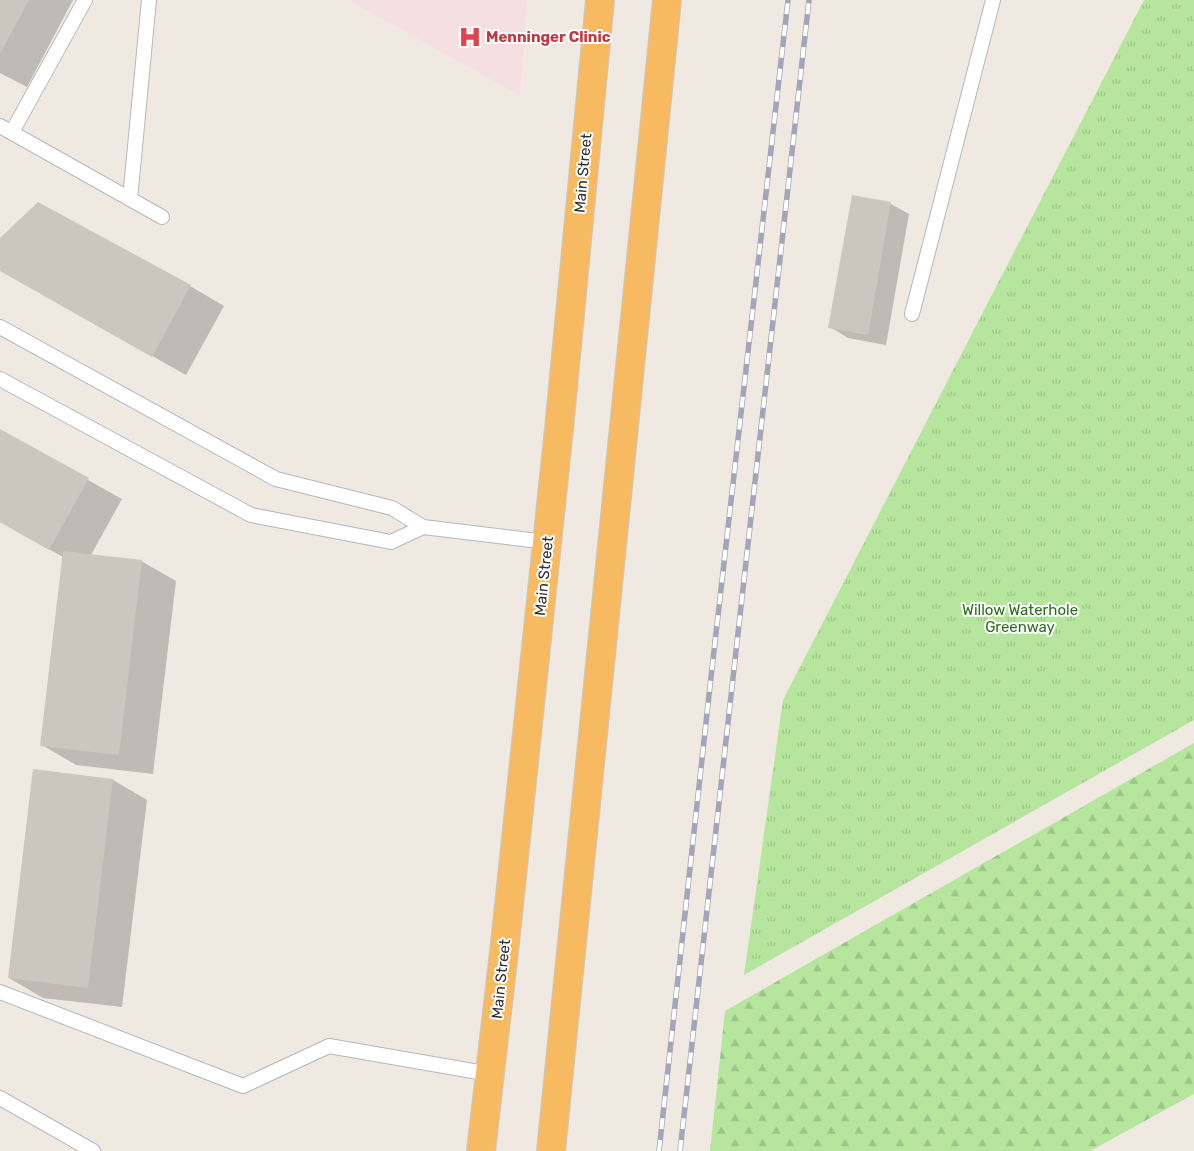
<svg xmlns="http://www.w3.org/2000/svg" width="1194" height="1151" font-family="Rubik,sans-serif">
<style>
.medical{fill:#f5dfe0}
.forest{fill:url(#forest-firs)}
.park{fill:url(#park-tufts)}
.shadow{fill:#0003}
.building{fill:#cbc7bf}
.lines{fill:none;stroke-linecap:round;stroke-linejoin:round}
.service-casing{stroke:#b4b7c1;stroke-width:16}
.trunk-casing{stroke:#c9c9c9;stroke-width:30}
.service{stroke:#fff;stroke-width:14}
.trunk{stroke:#f8ba60;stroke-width:28}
.rail-casing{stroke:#a3a6b8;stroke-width:5.5}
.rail{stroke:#fff;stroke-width:4;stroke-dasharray:11;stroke-linecap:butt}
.labels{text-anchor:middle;stroke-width:4;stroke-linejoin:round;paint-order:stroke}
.health-label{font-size:15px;font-weight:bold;fill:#be3a42;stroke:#fff;text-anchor:start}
.street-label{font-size:15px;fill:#2e2e2e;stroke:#fff}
.park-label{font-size:15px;fill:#2c6e1b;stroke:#fff}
</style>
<defs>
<pattern id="forest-firs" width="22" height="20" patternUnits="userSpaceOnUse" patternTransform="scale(1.25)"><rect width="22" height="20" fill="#b6e59e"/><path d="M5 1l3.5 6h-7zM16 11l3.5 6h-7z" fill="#9dc588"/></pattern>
<pattern id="park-tufts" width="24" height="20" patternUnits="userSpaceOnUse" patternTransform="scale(1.25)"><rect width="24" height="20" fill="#b6e59e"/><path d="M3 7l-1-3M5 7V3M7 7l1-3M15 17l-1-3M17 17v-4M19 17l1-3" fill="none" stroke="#9dc588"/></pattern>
</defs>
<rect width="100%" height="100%" fill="#efe9e1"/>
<!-- medical -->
<polygon class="medical" points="349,0 527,0 520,95 481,74"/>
<!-- forest -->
<polygon class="forest" points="1194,743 1194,1094 1090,1151 710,1151 725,1011"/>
<!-- park -->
<polygon class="park" points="1144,0 1194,0 1194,720 744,975 783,700"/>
<!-- shadow -->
<g class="shadow">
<polygon points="0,0 73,0 27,87 0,73"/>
<polygon points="853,197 891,204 909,214 886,345 848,338 830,327"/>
<polygon points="0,240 190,286 224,306 186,375 0,270"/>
<polygon points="0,431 122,499 91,555 141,561 176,581 153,774 76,765 42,745 63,557 0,522"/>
<polygon points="34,771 113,780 147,800 122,1007 43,998 9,978"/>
</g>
<!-- building -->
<g class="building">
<polygon points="0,0 29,0 0,54"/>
<polygon points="852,195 891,202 868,335 828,328"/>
<polygon points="38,202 191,285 152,357 0,271 0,238"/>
<polygon points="0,429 89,478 49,550 0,522"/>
<polygon points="63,551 142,560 119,755 40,746"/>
<polygon points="33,769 113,779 88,988 8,978"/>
</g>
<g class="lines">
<defs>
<g id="service">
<polyline points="0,126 162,217"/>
<polyline points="12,132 85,0"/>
<polyline points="130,199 149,0"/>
<polyline points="912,314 993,0"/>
<polyline points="0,327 276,479 392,508 423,527 547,542"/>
<polyline points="0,379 251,515 391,542 423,527"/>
<polyline points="0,992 243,1086 329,1046 490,1074"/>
<polyline points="0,1098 93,1151"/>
</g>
<g id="trunk">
<polyline points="481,1151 505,943 559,429 600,0"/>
<polyline points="551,1151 667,0"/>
</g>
</defs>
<!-- service casing -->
<use href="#service" class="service-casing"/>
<!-- trunk casing -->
<use href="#trunk" class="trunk-casing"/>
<!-- service -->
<use href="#service" class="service"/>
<!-- trunk -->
<use href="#trunk" class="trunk"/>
<defs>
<g id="rail">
<polyline points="659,1151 710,686 788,0"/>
<polyline points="680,1151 809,0"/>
</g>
</defs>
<!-- rail casing -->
<use href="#rail" class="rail-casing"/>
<!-- rail -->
<use href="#rail" class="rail"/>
</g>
<!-- icons -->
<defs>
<symbol id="hospital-bare" viewBox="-9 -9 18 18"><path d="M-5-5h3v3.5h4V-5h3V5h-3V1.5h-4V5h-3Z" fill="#e0444e" stroke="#fff" stroke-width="2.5" paint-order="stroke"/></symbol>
</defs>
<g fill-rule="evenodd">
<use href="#hospital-bare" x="454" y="21" width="32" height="32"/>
</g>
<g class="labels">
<!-- health labels -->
<g class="health-label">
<text x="486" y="42">Menninger Clinic</text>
</g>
<!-- street labels -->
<g class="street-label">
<text transform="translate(583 173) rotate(-85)" y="5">Main Street</text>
<text transform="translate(544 576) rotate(-84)" y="5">Main Street</text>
<text transform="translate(501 979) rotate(-84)" y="5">Main Street</text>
</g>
<!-- park labels -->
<g class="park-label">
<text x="1020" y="615">Willow Waterhole<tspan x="1020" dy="17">Greenway</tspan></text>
</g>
</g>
</svg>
